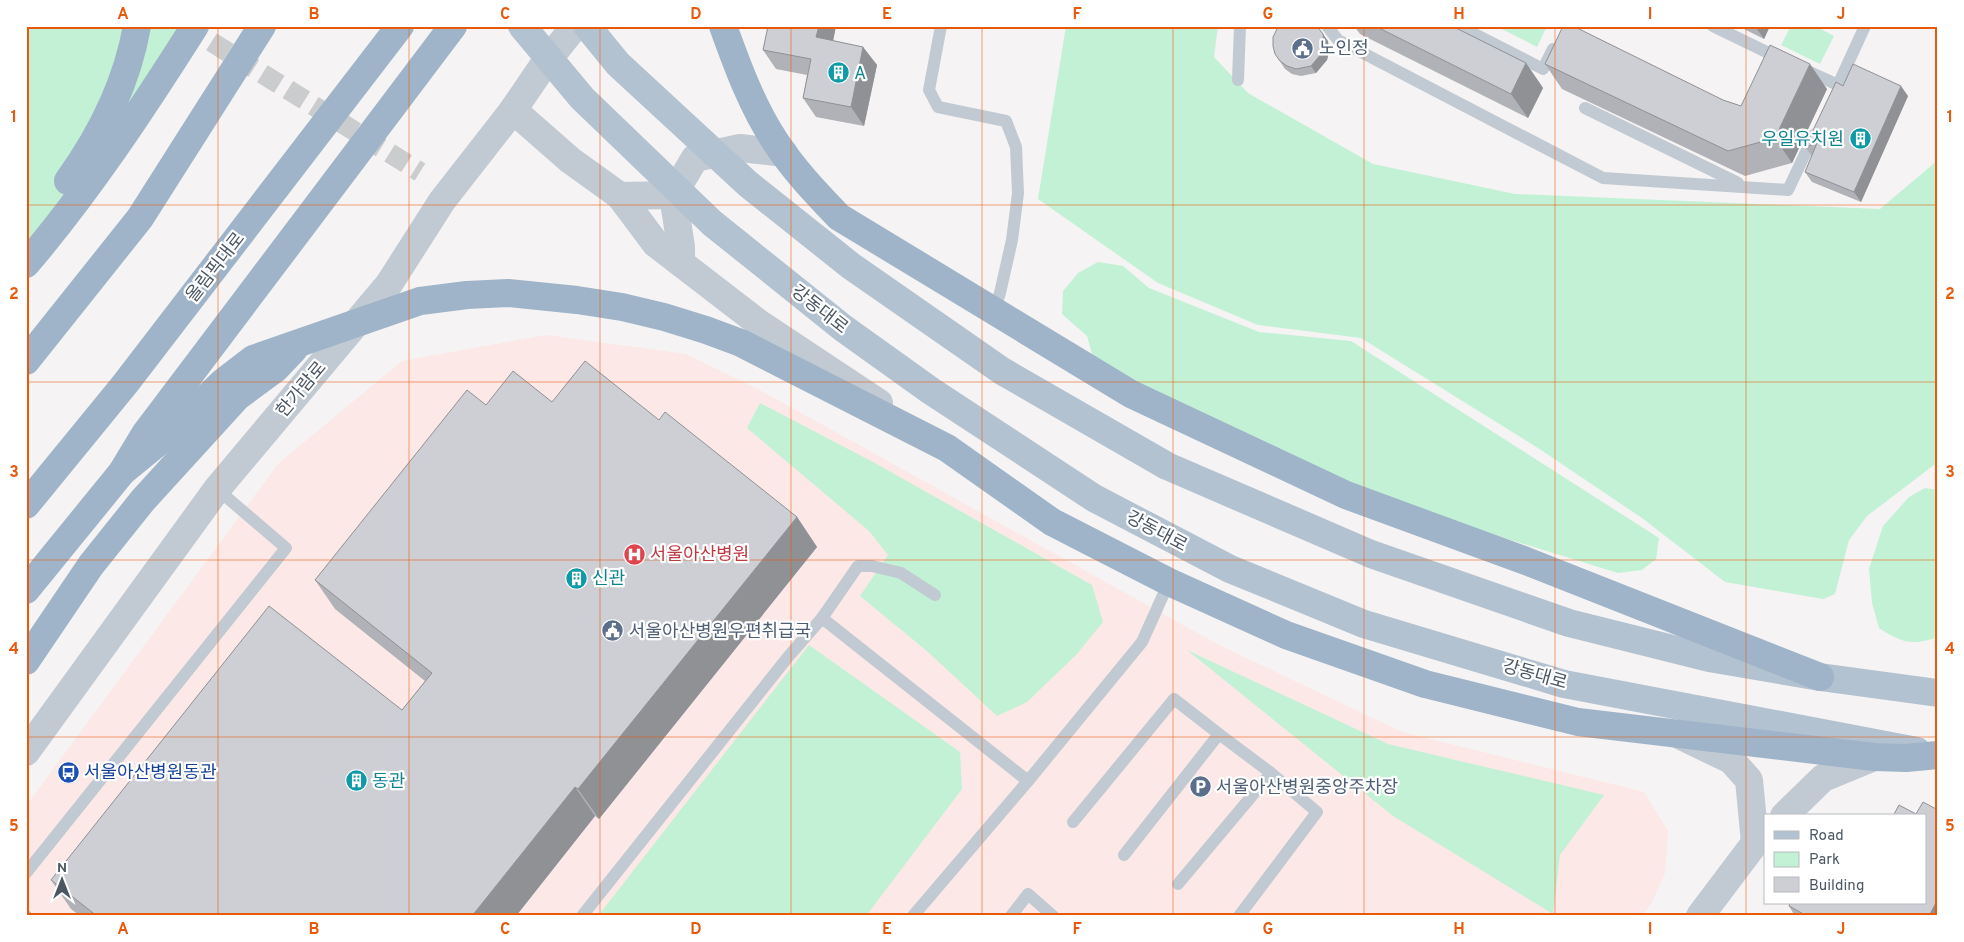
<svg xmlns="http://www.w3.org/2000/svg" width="1964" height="942" font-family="Overpass,'Noto Sans KR',sans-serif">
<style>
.medical{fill:#fce8e6}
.green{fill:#c3f1d5}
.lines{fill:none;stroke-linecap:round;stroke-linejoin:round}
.pedestrian-tunnel{stroke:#caccce;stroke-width:20;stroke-dasharray:20 10;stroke-linecap:butt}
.service{stroke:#c1cad2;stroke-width:12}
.tertiary{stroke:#c1cad2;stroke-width:28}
.primary{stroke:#b3c2d1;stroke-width:28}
.trunk{stroke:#9fb4c9;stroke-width:28}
.wall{fill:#b0b2b7}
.shaded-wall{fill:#909195}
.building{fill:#cdcfd5;stroke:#909195}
.grid{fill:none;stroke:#e8590c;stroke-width:1;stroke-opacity:0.55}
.labels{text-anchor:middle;stroke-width:4.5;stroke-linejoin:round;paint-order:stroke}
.service-label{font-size:18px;fill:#4e5e75;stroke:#fff;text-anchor:start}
.culture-label{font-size:18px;fill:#0d838f;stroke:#fff;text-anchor:start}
.street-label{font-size:18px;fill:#4a5661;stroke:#fff}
.health-label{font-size:18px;fill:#be3a42;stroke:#fff;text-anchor:start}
.transit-label{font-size:18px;fill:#164399;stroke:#fff;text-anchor:start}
.neatline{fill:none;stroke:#e8590c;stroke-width:2}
.grid-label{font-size:16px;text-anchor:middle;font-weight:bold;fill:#e8590c}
</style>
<rect width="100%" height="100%" fill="#f5f3f3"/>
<!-- medical -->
<polygon class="medical" points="546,335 686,354 767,394 1219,645 1402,732 1644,792 1668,831 1665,873 1651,904 1642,916 26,916 26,806 278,464 402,361"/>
<!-- green -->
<g class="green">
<polygon points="26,26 191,26 26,254"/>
<polygon points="1066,26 1218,26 1214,57 1248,93 1373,164 1515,194 1880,209 1938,160 1938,462 1867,516 1849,540 1835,594 1823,599 1725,582 1642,518 1538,448 1361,338 1258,325 1158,283 1038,199"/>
<polygon points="1496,26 1547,26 1537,47"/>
<polygon points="1791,26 1815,26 1834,36 1820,64 1781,45"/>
<polygon points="1098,262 1123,266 1149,288 1259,332 1351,341 1659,538 1656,559 1642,570 1618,573 1345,489 1094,361 1087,336 1062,314 1063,291 1078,273"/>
<polygon points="760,403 873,462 1092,585 1103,622 1076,655 1027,702 997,716 928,652 860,596 888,555 869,531 747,428"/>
<path d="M1925,488L1938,490V637C1912,646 1902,643 1879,628L1872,603L1869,569L1883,526L1909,497Z"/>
<polygon points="809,645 960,752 962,789 866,916 598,916"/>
<polygon points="1187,650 1388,744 1604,795 1560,855 1553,914 1393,816"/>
</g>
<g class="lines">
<!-- pedestrian-tunnel -->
<polyline class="pedestrian-tunnel" points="186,26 420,172"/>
<!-- service -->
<g class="service">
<polyline points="941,26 929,90 938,107 1006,121 1016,147 1018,193 1012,240 1000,293 994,311"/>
<polyline points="1327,26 1338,40 1603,178 1788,190 1814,135"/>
<polyline points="1459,26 1543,69 1553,49"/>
<polyline points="1713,26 1781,59"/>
<polyline points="1803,69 1838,85 1865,26"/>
<polyline points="1238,80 1240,26"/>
<polyline points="1585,108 1738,183"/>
<polyline points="822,618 858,566 872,566 901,573 935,595"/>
<polyline points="1219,734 1271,773"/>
<polyline points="1073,822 1174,699 1219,734 1124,855"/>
<polyline points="26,873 286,548 217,489"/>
<polyline points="1178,884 1271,773 1317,812 1239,916"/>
<polyline points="582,916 788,657 822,618 1028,781"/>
<polyline points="913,916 1028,781 1142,642 1169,582"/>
<polyline points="1011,916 1028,894 1053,916"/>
</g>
<!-- tertiary -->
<g class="tertiary">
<polyline points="513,110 570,160 620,196 656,244 760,324 879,403"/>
<polyline points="620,196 673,195"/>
<polyline points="681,263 681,247 673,195 695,158 740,148 784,153"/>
<polyline points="1681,736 1731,760 1749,780 1755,843"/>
<polyline points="26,752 217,489 389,284 442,201 513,110 543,66 575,26"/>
<polyline points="1784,816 1823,778 1874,757"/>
<polyline points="1700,916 1755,843 1765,833"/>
</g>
<!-- primary -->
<g class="primary">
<polyline points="522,26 582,98 712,223 843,328 931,391 1094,498 1230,569 1364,624 1564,684 1917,751"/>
<polyline points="587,26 618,64 748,184 851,266 1002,371 1167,466 1371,554 1569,623 1709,658 1820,677 1938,693"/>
</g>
<!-- trunk -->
<g class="trunk">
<path d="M723,26C737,65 752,106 775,141C793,169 816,193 839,217L1131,394L1346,495L1526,561L1820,677"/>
<path d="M68,181C101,135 127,83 137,26"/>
<path d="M26,264C89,190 143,108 195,26"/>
<polyline points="26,361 140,218 262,26"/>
<polyline points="122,472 171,432 223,382 253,359 420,301 467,295 508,293 577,300 622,307 664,317 706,330 741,343 947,448 1052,522 1169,582 1286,635 1425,684 1578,722 1874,757 1906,758 1938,755"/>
<polyline points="26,505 125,384 400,26"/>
<polyline points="26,590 122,472 145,434 453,26"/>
<polyline points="26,661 91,565 143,500 237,397 275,369 294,349"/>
</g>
</g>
<!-- wall -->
<g class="wall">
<polygon points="768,26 836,26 833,41 863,47 877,65 864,126 816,117 803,98 807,75 776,69 763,50"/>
<polygon points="1354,26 1452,26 1526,63 1543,88 1528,118 1360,34"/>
<polygon points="1738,26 1770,26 1764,39"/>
<polygon points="1328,41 1329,52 1327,60 1316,73 1301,76 1292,74 1285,69 1275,54"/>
<polygon points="1545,64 1723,100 1741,106 1827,89 1792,163 1745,176 1562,89"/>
<polygon points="1843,86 1908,96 1861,202 1812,182 1805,172 1812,156 1805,147"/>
<polygon points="552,402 659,420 797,517 817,547 599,819 595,816 516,916 80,916 71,909 51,880 402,710 425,681 335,609 315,580 486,405"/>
<polygon points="1916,814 1938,916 1795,916 1789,906 1925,903"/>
</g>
<!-- shaded-wall -->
<g class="shaded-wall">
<polygon points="819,26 836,26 830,56 816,37"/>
<polygon points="1755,26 1770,26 1764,39"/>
<polygon points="1323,34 1328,41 1329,52 1327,60 1316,73 1311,66"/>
<polygon points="863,47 877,65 864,126 851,107"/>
<polygon points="1526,63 1543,88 1528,118 1511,94"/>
<polygon points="1810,64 1827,89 1792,163 1775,138"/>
<polygon points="1901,86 1908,96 1861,202 1854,192"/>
<polygon points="797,517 817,547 599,819 578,789"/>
<polygon points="575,787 595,816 516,916 472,916"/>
<polygon points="1938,899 1938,916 1929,916"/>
</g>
<!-- building -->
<g class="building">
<polygon points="768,26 819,26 816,37 863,47 851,107 803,98 811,59 763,50"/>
<polygon points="1280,26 1317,26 1323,34 1324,45 1322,53 1311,66 1296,69 1287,66 1280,61 1275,54 1273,46 1273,37 1277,29"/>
<polygon points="1375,26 1452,26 1526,63 1511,94"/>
<polygon points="1563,26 1573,26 1723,100 1741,106 1770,45 1810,64 1775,138 1728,151 1545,64"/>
<polygon points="1853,64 1901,86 1854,192 1805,172 1817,143 1805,147 1836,82 1843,86"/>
<polygon points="585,361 659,420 665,412 797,517 578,789 575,787 472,916 97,916 51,880 269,606 402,710 432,673 315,580 467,390 486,405 513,371 552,402"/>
<polygon points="1923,802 1938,810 1938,899 1929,916 1807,916 1789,906 1790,903 1925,903 1925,816 1893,816 1899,805 1916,814"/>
<polygon points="26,909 34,916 26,916"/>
</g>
<!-- grid -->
<path class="grid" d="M218,26V916M409,26V916M600,26V916M791,26V916M982,26V916M1173,26V916M1364,26V916M1555,26V916M1746,26V916M26,205H1938M26,382H1938M26,560H1938M26,737H1938"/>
<!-- icons -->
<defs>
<symbol id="civic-disc" viewBox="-11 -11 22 22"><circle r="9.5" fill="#5c6f8a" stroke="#fff"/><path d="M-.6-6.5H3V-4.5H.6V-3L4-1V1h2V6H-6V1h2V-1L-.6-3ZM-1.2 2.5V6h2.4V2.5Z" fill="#fff"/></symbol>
<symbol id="building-disc" viewBox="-11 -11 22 22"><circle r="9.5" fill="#0f9aa8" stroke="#fff"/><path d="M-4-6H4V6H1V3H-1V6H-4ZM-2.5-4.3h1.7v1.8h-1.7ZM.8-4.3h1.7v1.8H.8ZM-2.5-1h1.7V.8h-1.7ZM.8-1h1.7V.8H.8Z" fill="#fff"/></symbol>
<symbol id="hospital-disc" viewBox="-11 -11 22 22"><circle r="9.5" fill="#e0444e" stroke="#fff"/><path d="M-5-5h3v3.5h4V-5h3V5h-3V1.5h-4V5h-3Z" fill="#fff"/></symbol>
<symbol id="bus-disc" viewBox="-11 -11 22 22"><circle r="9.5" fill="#1a4fb4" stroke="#fff"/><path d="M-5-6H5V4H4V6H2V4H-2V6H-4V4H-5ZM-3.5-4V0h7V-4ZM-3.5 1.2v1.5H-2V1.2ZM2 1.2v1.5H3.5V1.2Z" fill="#fff"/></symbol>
<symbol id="parking-disc" viewBox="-11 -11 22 22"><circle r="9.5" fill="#5c6f8a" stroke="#fff"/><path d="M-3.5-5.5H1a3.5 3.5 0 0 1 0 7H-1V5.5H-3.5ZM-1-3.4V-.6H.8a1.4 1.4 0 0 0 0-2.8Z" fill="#fff"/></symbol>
</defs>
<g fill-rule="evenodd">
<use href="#civic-disc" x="1290" y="36" width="25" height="25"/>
<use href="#building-disc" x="826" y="60" width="25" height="25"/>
<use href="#building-disc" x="1848" y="126" width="25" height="25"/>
<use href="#hospital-disc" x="622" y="542" width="25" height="25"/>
<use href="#building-disc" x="564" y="566" width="25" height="25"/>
<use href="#civic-disc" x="600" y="618" width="25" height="25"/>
<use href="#bus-disc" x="56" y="760" width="25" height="25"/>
<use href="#building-disc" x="344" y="768" width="25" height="25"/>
<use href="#parking-disc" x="1188" y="774" width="25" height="25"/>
</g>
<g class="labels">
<!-- service labels -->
<g class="service-label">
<text x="1319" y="54">노인정</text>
<text x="629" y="637">서울아산병원우편취급국</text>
<text x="1216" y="793">서울아산병원중앙주차장</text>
</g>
<!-- culture labels -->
<g class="culture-label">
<text x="854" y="79">A</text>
<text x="1844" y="145" text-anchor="end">우일유치원</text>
<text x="592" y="584">신관</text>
<text x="372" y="787">동관</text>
</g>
<!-- street labels -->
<g class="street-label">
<text transform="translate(215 267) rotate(-52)" y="6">올림픽대로</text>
<text transform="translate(820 309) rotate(38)" y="6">강동대로</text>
<text transform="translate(301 389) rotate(-50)" y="6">한가람로</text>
<text transform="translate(1157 531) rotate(28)" y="6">강동대로</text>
<text transform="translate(1535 674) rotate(16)" y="6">강동대로</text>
</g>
<!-- health labels -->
<g class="health-label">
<text x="650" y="560">서울아산병원</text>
</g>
<!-- transit labels -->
<g class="transit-label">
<text x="84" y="778">서울아산병원동관</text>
</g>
</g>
<!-- border -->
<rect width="1964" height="942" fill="none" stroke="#ffffff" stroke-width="55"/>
<!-- legend -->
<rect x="1764" y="814" width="162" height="90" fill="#ffffff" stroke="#b7bbc0"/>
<rect x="1774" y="831" width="25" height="8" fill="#b3c2d1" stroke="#b7bbc0"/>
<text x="1809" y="840" font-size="15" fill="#4a5661">Road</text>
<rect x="1774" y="852" width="25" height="15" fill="#c3f1d5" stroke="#b7bbc0"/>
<text x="1809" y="864" font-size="15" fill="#4a5661">Park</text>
<rect x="1774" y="877" width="25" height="15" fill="#cdcfd5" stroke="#b7bbc0"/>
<text x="1809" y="890" font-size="15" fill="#4a5661">Building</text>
<!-- north arrow -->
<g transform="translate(62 880)" stroke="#ffffff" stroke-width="4" paint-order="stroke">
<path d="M0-4L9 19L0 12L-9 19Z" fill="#4a5661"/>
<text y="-8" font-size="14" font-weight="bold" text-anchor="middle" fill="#4a5661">N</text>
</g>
<rect x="28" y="28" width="1908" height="886" class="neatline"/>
<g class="grid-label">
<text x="123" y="19">A</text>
<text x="314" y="19">B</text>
<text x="505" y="19">C</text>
<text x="696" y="19">D</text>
<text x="887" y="19">E</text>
<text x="1077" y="19">F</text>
<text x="1268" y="19">G</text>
<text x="1459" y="19">H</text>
<text x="1650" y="19">I</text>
<text x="1841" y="19">J</text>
<text x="14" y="122">1</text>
<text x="1950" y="122">1</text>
<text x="14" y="299">2</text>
<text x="1950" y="299">2</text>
<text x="14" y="477">3</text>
<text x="1950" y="477">3</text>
<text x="14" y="654">4</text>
<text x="1950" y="654">4</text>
<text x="14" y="831">5</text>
<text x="1950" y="831">5</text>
<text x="123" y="934">A</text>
<text x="314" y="934">B</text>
<text x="505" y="934">C</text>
<text x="696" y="934">D</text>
<text x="887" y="934">E</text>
<text x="1077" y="934">F</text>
<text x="1268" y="934">G</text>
<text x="1459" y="934">H</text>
<text x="1650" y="934">I</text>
<text x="1841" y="934">J</text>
</g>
</svg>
